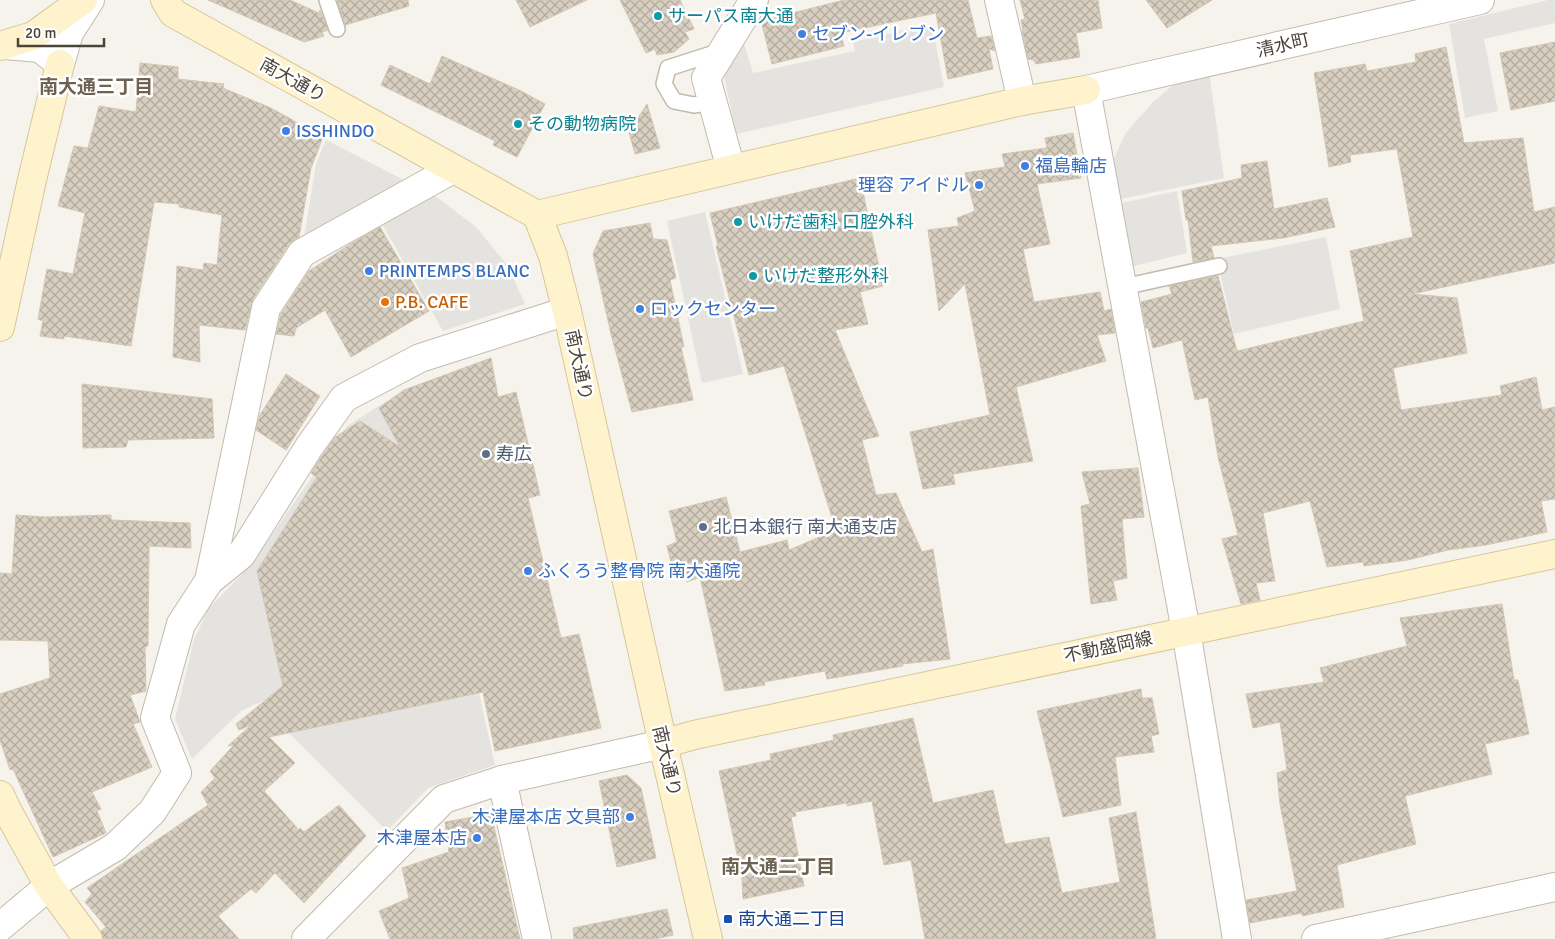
<svg xmlns="http://www.w3.org/2000/svg" width="1555" height="939" font-family="Signika,'Noto Sans JP',sans-serif">
<style>
.parking{fill:#e5e3e0}
.building{fill:url(#building-cross-hatch);stroke:#d3c7b4}
.lines{fill:none;stroke-linecap:round;stroke-linejoin:round}
.lane-casing{stroke:#c2bbae;stroke-width:18}
.street-casing{stroke:#c2bbae;stroke-width:30}
.secondary-casing{stroke:#d6c79b;stroke-width:30}
.lane{stroke:#fff;stroke-width:15}
.street{stroke:#fff;stroke-width:28}
.secondary{stroke:#fff3cd;stroke-width:28}
.culture-dot{fill:#0f9aa8;stroke:#fff;stroke-width:2}
.shop-dot{fill:#3f7fe0;stroke:#fff;stroke-width:2}
.food-dot{fill:#e8710a;stroke:#fff;stroke-width:2}
.service-dot{fill:#5c6f8a;stroke:#fff;stroke-width:2}
.transit-dot{fill:#1a4fb4;stroke:#fff;stroke-width:2}
.labels{text-anchor:middle;stroke-width:5;stroke-linejoin:round;paint-order:stroke}
.culture-label{font-size:18px;fill:#0d838f;stroke:#fff;text-anchor:start}
.shop-label{font-size:18px;fill:#366cbe;stroke:#fff;text-anchor:start}
.street-label{font-size:18px;fill:#4b4439;stroke:#fff}
.food-label{font-size:18px;fill:#c56008;stroke:#fff;text-anchor:start}
.service-label{font-size:18px;fill:#4e5e75;stroke:#fff;text-anchor:start}
.transit-label{font-size:18px;fill:#164399;stroke:#fff;text-anchor:start}
.neighbourhood-label{font-size:19px;font-weight:bold;fill:#6e6250;stroke:#fff}
</style>
<defs>
<pattern id="building-cross-hatch" width="8" height="8" patternUnits="userSpaceOnUse" patternTransform="scale(1.25)"><rect width="8" height="8" fill="#d8cfc1"/><path d="M0 0l8 8M0 8l8-8" fill="none" stroke="#b1aa9e"/></pattern>
</defs>
<rect width="100%" height="100%" fill="#f6f3ec"/>
<!-- parking -->
<g class="parking">
<polygon points="1548,0 1555,0 1555,23 1484,39 1498,111 1465,118 1449,24"/>
<polygon points="932,24 944,87 736,134 724,75 743,40 753,73 855,51 853,42"/>
<polygon points="1209,72 1224,178 1116,200 1112,180 1114,159 1125,134 1153,102 1172,86"/>
<polygon points="326,140 410,183 304,238 316,164"/>
<polygon points="1177,191 1187,253 1130,267 1117,204"/>
<polygon points="434,195 476,227 508,266 525,304 443,331 382,224"/>
<polygon points="705,212 743,374 702,383 667,221"/>
<polygon points="1326,237 1340,309 1234,334 1217,259"/>
<polygon points="404,390 441,521 495,765 428,788 387,831 289,733 280,693 241,711 192,759 175,719 194,640 208,609 251,565 347,426"/>
</g>
<!-- building -->
<g class="building">
<polygon points="208,0 290,0 319,13 320,10 328,30 322,32 324,36 304,42"/>
<polygon points="337,0 408,0 409,6 345,25"/>
<polygon points="516,0 587,0 530,27"/>
<polygon points="620,0 680,0 694,29 685,32 689,39 674,52 657,55 655,49 646,53"/>
<polygon points="844,0 968,0 977,38 991,36 995,51 989,49 993,69 948,79 936,13 840,33 844,46 772,64 761,21"/>
<polygon points="1020,0 1098,0 1102,28 1076,33 1080,57 1036,64 1033,60 1028,59 1022,30 1023,30 1021,20 1025,19"/>
<polygon points="1146,0 1212,0 1167,28"/>
<polygon points="1555,42 1555,101 1511,110 1500,53"/>
<polygon points="1446,47 1464,143 1523,138 1534,212 1555,207 1555,263 1412,294 1457,298 1467,353 1393,368 1401,410 1502,395 1500,386 1536,377 1542,410 1555,407 1555,499 1541,501 1547,532 1486,545 1448,550 1408,560 1364,566 1363,562 1327,567 1310,501 1263,513 1275,581 1256,583 1260,600 1241,604 1222,539 1238,535 1218,457 1208,397 1195,400 1182,340 1153,348 1148,328 1146,328 1141,302 1172,294 1169,286 1218,276 1237,351 1364,321 1350,251 1413,237 1397,149 1350,155 1351,162 1329,167 1314,73 1365,64 1367,71 1416,62 1415,54"/>
<polygon points="442,56 519,90 545,104 517,157 493,145 495,141 381,85 390,65 430,84"/>
<polygon points="140,63 178,67 178,79 224,84 223,88 271,108 323,137 311,168 299,237 289,244 253,299 245,330 199,325 200,362 173,357 177,266 203,270 204,263 217,265 222,215 179,207 179,204 154,202 131,346 64,336 64,339 40,336 43,321 38,319 47,269 73,274 85,213 58,206 74,146 88,148 99,106 136,112"/>
<polygon points="647,104 660,148 635,154 629,132"/>
<polygon points="1073,133 1081,178 1037,184 1050,244 1023,249 1034,302 1100,292 1104,311 1111,309 1115,333 1097,335 1106,361 1016,387 1033,461 953,474 955,484 923,489 910,432 990,415 965,284 939,311 928,230 959,226 957,218 975,211 965,173 1005,167 1002,154 1047,148 1045,138"/>
<polygon points="1267,161 1274,209 1327,198 1335,227 1283,238 1211,246 1214,258 1193,262 1188,220 1186,220 1182,191 1242,178 1241,165"/>
<polygon points="860,178 883,286 860,292 868,324 835,330 879,436 862,440 876,495 896,493 922,552 933,549 950,659 902,664 903,666 827,679 825,671 764,682 765,685 725,691 700,577 687,582 684,568 673,570 667,546 677,542 669,511 726,497 740,552 787,540 789,550 836,530 784,366 749,375 716,246 718,246 710,213"/>
<polygon points="650,223 653,239 667,240 676,278 670,280 684,347 681,347 693,400 632,412 611,334 593,254 603,231"/>
<polygon points="380,227 429,311 351,357 325,310 296,328 294,336 276,334 281,314 309,271 349,245"/>
<polygon points="491,358 498,397 516,392 540,495 528,498 561,638 579,634 601,728 495,751 483,692 269,737 295,763 264,791 299,830 300,828 304,832 339,805 366,836 304,903 275,873 256,893 251,889 218,916 239,939 103,939 101,931 106,927 85,902 92,894 87,888 208,805 201,792 215,778 210,771 234,745 228,746 251,725 239,730 236,724 283,686 257,571 317,477 311,473 322,456 334,438 360,421 400,447 379,408 404,390"/>
<polygon points="286,374 320,396 286,450 256,430 260,415"/>
<polygon points="82,384 212,399 214,438 128,440 126,447 83,448"/>
<polygon points="1138,468 1144,517 1122,519 1127,578 1113,581 1117,600 1091,604 1081,506 1090,504 1082,472"/>
<polygon points="16,515 45,517 111,515 111,520 190,523 191,548 149,546 148,646 145,647 146,691 130,695 140,722 133,724 152,767 92,792 101,809 97,811 106,833 53,857 13,769 10,770 0,740 0,694 50,678 48,641 0,640 0,573 12,574"/>
<polygon points="1502,604 1514,680 1518,680 1529,734 1485,744 1492,774 1405,796 1416,844 1337,865 1344,907 1302,916 1302,913 1250,923 1246,900 1297,891 1280,804 1277,773 1287,770 1280,722 1253,728 1246,694 1324,682 1320,668 1407,646 1400,618"/>
<polygon points="1141,689 1142,698 1152,698 1159,734 1151,736 1154,752 1115,757 1121,805 1063,817 1037,711"/>
<polygon points="913,718 933,803 993,790 1005,844 1049,837 1062,893 1120,882 1109,818 1136,812 1156,939 925,939 911,860 884,865 872,801 847,806 847,803 795,812 796,816 791,817 804,886 743,899 742,877 719,771 771,760 770,754 834,740 833,735"/>
<polygon points="627,775 641,788 656,858 617,867 599,781"/>
<polygon points="491,814 520,939 390,939 379,911 409,898 402,868 449,852 445,822"/>
<polygon points="667,909 673,935 655,939 574,939 573,928"/>
</g>
<g class="lines">
<defs>
<g id="lane">
<polyline points="327,0 337,29"/>
<polyline points="713,102 694,105 674,101 664,84 668,68 721,51"/>
<polyline points="1123,287 1219,266"/>
</g>
<g id="street">
<polyline points="999,0 1022,101"/>
<polyline points="5,45 40,48 60,64 69,33 90,0"/>
<polyline points="731,169 706,78 754,0"/>
<polyline points="209,581 266,308 302,253 453,169"/>
<polyline points="502,780 537,939"/>
<polyline points="0,927 49,886 115,847 152,812 177,773 155,718 181,624 209,581 241,555 309,447 344,398 420,358 567,311"/>
<polyline points="306,939 444,799 502,780 663,744"/>
<polyline points="1237,939 1186,631 1086,90 1480,0"/>
<polyline points="1316,939 1555,887"/>
</g>
<g id="secondary">
<polyline points="165,0 173,13 537,215 553,256 567,311 663,744 708,939"/>
<polyline points="0,46 33,36 83,0"/>
<polyline points="537,215 1022,101 1086,90"/>
<polyline points="0,327 32,180 60,64"/>
<polyline points="663,744 694,735 1555,554"/>
<polyline points="0,795 7,810 49,886 88,939"/>
</g>
</defs>
<!-- lane casing -->
<use href="#lane" class="lane-casing"/>
<!-- street casing -->
<use href="#street" class="street-casing"/>
<!-- secondary casing -->
<use href="#secondary" class="secondary-casing"/>
<!-- lane -->
<use href="#lane" class="lane"/>
<!-- street -->
<use href="#street" class="street"/>
<!-- secondary -->
<use href="#secondary" class="secondary"/>
</g>
<!-- markers -->
<g class="culture-dot">
<circle cx="658" cy="16" r="5"/>
<circle cx="518" cy="124" r="5"/>
<circle cx="738" cy="222" r="5"/>
<circle cx="753" cy="276" r="5"/>
</g>
<g class="shop-dot">
<circle cx="802" cy="34" r="5"/>
<circle cx="286" cy="131" r="5"/>
<circle cx="1025" cy="166" r="5"/>
<circle cx="979" cy="185" r="5"/>
<circle cx="369" cy="271" r="5"/>
<circle cx="640" cy="309" r="5"/>
<circle cx="528" cy="571" r="5"/>
<circle cx="630" cy="817" r="5"/>
<circle cx="477" cy="838" r="5"/>
</g>
<circle class="food-dot" cx="385" cy="302" r="5"/>
<g class="service-dot">
<circle cx="486" cy="454" r="5"/>
<circle cx="703" cy="527" r="5"/>
</g>
<rect class="transit-dot" x="723" y="914" width="10" height="10" rx="2.5"/>
<g class="labels">
<!-- culture labels -->
<g class="culture-label">
<text x="668" y="22">サーパス南大通</text>
<text x="528" y="130">その動物病院</text>
<text x="748" y="228">いけだ歯科 口腔外科</text>
<text x="763" y="282">いけだ整形外科</text>
</g>
<!-- shop labels -->
<g class="shop-label">
<text x="812" y="40">セブン-イレブン</text>
<text x="296" y="137">ISSHINDO</text>
<text x="1035" y="172">福島輪店</text>
<text x="969" y="191" text-anchor="end">理容 アイドル</text>
<text x="379" y="277">PRINTEMPS BLANC</text>
<text x="650" y="315">ロックセンター</text>
<text x="538" y="577">ふくろう整骨院 南大通院</text>
<text x="620" y="823" text-anchor="end">木津屋本店 文具部</text>
<text x="467" y="844" text-anchor="end">木津屋本店</text>
</g>
<!-- street labels -->
<g class="street-label">
<text transform="translate(1283 45) rotate(-13)" y="6">清水町</text>
<text transform="translate(293 80) rotate(29)" y="6">南大通り</text>
<text transform="translate(579 365) rotate(78)" y="6">南大通り</text>
<text transform="translate(1108 647) rotate(-12)" y="6">不動盛岡線</text>
<text transform="translate(667 761) rotate(77)" y="6">南大通り</text>
</g>
<!-- food labels -->
<g class="food-label">
<text x="395" y="308">P.B. CAFE</text>
</g>
<!-- service labels -->
<g class="service-label">
<text x="496" y="460">寿広</text>
<text x="713" y="533">北日本銀行 南大通支店</text>
</g>
<!-- transit labels -->
<g class="transit-label">
<text x="738" y="925">南大通二丁目</text>
</g>
<!-- neighbourhood labels -->
<g class="neighbourhood-label">
<text x="96" y="93">南大通三丁目</text>
<text x="778" y="873">南大通二丁目</text>
</g>
</g>
<!-- scale -->
<path d="M18 38v8h86v-8" fill="none" stroke="#4b4439" stroke-width="2.5"/>
<text x="25" y="38" font-size="15" fill="#4b4439" stroke="#ffffff" stroke-width="4" paint-order="stroke">20 m</text>
</svg>
